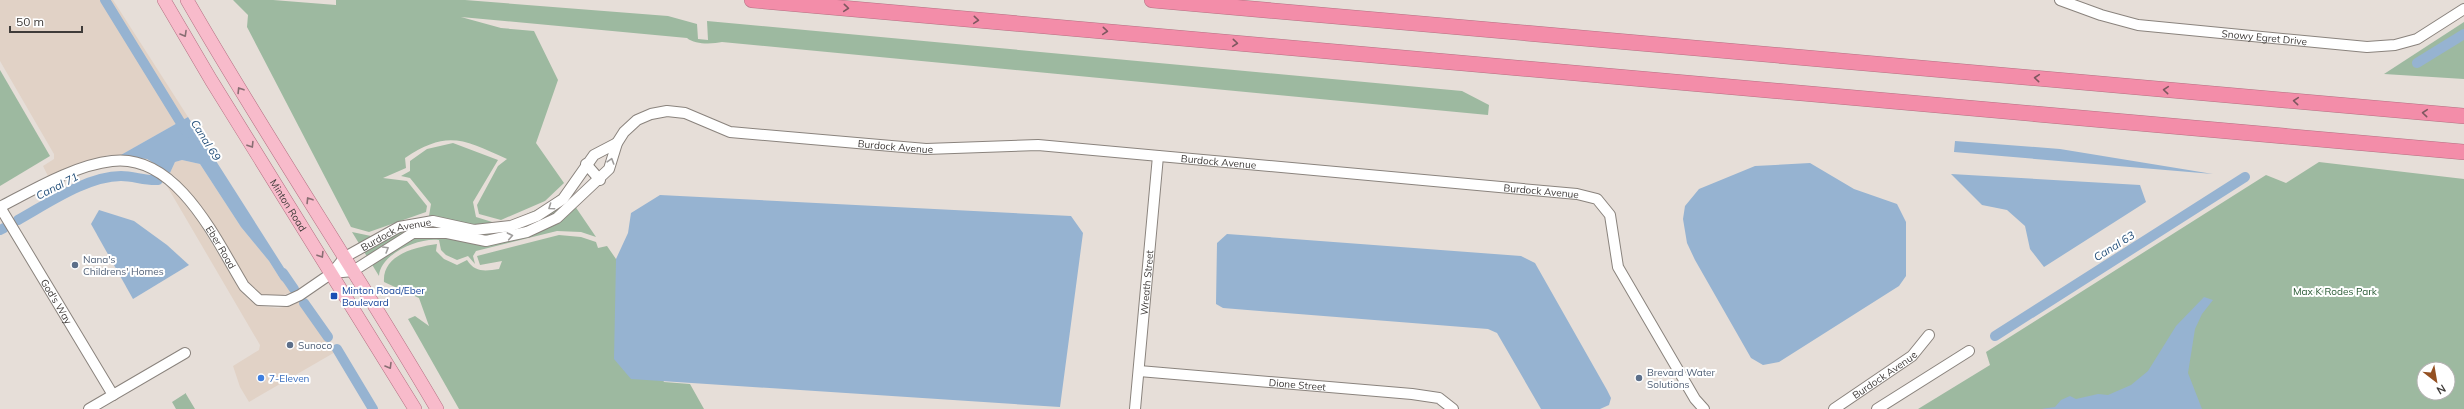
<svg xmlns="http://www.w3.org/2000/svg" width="2464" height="409" font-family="Mulish,sans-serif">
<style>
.built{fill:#e1d2c6}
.green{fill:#9db9a0;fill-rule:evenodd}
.water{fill:#96b3d1}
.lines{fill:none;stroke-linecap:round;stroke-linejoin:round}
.canal{stroke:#96b3d1;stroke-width:10}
.minor-casing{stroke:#8a837d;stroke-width:12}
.major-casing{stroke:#b47082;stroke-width:14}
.highway-casing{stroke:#b47082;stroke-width:16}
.minor{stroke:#fff;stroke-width:10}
.major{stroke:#f8bbcb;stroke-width:13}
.highway{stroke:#f38da9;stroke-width:15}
.oneway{stroke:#7e5860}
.oneway2{stroke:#896e73}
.oneway3{stroke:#9f9d9c}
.service-dot{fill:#5c6f8a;stroke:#fff;stroke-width:1.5}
.transit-dot{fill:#1a4fb4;stroke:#fff;stroke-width:1.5}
.shop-dot{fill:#3f7fe0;stroke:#fff;stroke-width:1.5}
.labels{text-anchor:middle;stroke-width:4;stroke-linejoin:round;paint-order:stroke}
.street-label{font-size:10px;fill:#3f3b39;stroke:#fff}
.service-label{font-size:10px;fill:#4e5e75;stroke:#fff;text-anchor:start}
.transit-label{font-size:10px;fill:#164399;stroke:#fff;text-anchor:start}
.park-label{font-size:10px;fill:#255730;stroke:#fff}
.shop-label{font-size:10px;fill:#366cbe;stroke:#fff;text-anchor:start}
.water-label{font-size:11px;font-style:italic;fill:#27527c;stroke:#fff}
</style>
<rect width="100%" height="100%" fill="#e6ded8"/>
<!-- built -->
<g class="built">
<polygon points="0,0 113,0 188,117 119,156 108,155 48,176 43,166 54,159 54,154 0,61"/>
<polygon points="182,160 200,164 241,227 269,261 281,280 287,285 293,282 298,290 277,297 261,295 247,282 194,199 176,177 170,173 175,162"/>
<polygon points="164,181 170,185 198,221 239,288 248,299 260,306 278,308 290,306 304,299 337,351 249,402 240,387 233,366 259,350 260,345"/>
</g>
<!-- green -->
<g class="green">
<path d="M233,0H273L336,5V0H465L668,16L697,24L698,39L708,40L707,21L1462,91L1489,105L1488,115L722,42C713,44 695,45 687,38L461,17L501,28L534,31L558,80L536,143L564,183L545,201L501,220L479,214L477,205L498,166L507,159C463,139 447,130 405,158L406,168L383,178L407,181L427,206L426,212L369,232L351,227L247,27L248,15Z"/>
<polygon points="2464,22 2464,79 2384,74"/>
<polygon points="0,70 50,156 0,186"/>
<path d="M453,143L498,160L473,202L476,217L502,225L547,205L564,190L596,237L581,232L557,231L476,251L473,256L475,264L468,256L457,260L446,255L441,250L439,240C419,237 380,254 379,276L352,232L371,236L429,216L431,204L410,178L401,176L410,171V161L427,149Z"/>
<path d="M2319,162L2464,179V409H1918L1990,365L1986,352L2266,175L2286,183ZM2424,369H2448V393H2424Z"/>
<path d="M559,235L581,237L596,242L598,248L607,246L616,259V283L664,382L690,384L704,409H459L408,319L415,316L429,326L419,298L384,282C382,255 415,247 437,244L436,251L444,259L457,265L467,260C475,273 486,271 499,269L502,261L480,265L477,256Z"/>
<polygon points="186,393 186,394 195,409 176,409 172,402"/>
</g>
<!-- water -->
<g class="water">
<polygon points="188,117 293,282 287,285 281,280 269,261 241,227 200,164 182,160 175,162 170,173 147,159 119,156"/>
<polygon points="1955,141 2060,149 2213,174 1954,152"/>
<polygon points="1810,163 1854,189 1897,204 1906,222 1906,276 1899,286 1779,362 1763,365 1751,358 1695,260 1687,243 1683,219 1685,206 1699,189 1755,166"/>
<polygon points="1951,174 2140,185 2146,202 2044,267 2030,249 2025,226 2007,210 1982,205"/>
<polygon points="660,195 1071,216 1083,233 1060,407 631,379 614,359 616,259 628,233 631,213"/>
<polygon points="99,210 134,221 167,245 189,265 133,299 91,224"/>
<polygon points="1227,234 1521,256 1535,263 1607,390 1611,398 1609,405 1600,409 1541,409 1497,333 1488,329 1223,308 1216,304 1217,243"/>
<polygon points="2204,297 2213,300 2202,314 2195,329 2188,373 2202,409 2041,409 2055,407 2061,400 2070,396 2076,399 2098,394 2108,395 2131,385 2148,371 2176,326"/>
</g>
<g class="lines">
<!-- canal -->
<g class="canal">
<polyline points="105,0 187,133"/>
<polyline points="2417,63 2464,34"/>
<path d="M18,220C47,204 87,176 121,176C134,176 145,181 158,180"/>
<polyline points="0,230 4,228"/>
<polyline points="283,273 294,289"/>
<polyline points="304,303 328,337"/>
<polyline points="1995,336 2245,177"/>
<polyline points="337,349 373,409"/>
</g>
<defs>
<g id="minor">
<path id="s1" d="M2060,0L2101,15L2138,25L2367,47L2395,45L2417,39L2464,9"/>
<polyline points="586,164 600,180"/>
<path id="s2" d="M0,207C33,190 75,165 112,161C177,153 216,240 244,286L259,300L287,301L300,295L332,273L345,257L399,227L433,221L474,230L511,226L537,216L563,199L594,155L617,143"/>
<path id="s3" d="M0,207L113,395"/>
<path id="s4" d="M332,273L353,271L413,233H447L486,241L527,232L557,218L609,169L617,143L624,132L637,120L651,114L667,111L685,113L730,132L926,149L1038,145L1577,194L1597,199L1610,215L1618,267L1695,399L1704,409"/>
<path id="s5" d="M1139,371L1412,394L1439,398L1453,409"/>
<polyline points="89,409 185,353"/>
<path id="s6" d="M1135,409L1158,156"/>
<path id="s7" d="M1834,409L1912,356L1929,335"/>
<polyline points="1877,409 1969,351"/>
</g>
<g id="major">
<path id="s8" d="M164,0L211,80L415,409"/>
<path d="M187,0C267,139 356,271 437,409"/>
</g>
<g id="highway">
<polyline points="752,0 2464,152"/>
<polyline points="1152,0 2464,116"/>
</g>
</defs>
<!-- minor casing -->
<use href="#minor" class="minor-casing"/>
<!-- major casing -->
<use href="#major" class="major-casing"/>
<!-- highway casing -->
<use href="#highway" class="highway-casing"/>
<!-- minor -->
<use href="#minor" class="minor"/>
<!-- major -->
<use href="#major" class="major"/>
<!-- highway -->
<use href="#highway" class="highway"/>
</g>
<!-- one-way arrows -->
<defs><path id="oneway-chevron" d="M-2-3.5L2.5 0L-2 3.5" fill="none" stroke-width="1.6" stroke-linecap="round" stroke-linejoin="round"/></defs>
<g class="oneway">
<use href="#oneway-chevron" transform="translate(846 8) rotate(5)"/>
<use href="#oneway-chevron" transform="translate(976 20) rotate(5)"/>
<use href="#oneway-chevron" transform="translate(1105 31) rotate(5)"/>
<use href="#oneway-chevron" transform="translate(1235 43) rotate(5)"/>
<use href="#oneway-chevron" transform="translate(2037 78) rotate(-175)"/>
<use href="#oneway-chevron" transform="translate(2166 90) rotate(-175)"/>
<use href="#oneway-chevron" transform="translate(2296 101) rotate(-175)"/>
<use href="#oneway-chevron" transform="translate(2425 113) rotate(-175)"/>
</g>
<g class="oneway2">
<use href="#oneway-chevron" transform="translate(184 34) rotate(60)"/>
<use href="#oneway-chevron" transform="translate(240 90) rotate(-122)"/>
<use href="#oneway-chevron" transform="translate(251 145) rotate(58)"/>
<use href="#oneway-chevron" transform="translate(309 200) rotate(-122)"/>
<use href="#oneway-chevron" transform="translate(321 255) rotate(58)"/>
<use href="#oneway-chevron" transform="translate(389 366) rotate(59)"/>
</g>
<g class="oneway3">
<use href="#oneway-chevron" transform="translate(611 161) rotate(-73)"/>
<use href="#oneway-chevron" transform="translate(551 207) rotate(145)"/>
<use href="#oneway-chevron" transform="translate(510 236) rotate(-11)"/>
<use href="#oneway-chevron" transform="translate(386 249) rotate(-31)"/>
</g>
<!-- markers -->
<g class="service-dot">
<circle cx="75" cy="265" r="4"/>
<circle cx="290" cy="345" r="4"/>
<circle cx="1639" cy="378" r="4"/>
</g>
<rect class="transit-dot" x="330" y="292" width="8" height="8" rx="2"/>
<circle class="shop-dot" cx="261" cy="378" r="4"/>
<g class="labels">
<!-- street labels -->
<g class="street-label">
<text dy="4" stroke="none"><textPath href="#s1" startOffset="209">Snowy Egret Drive</textPath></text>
<text dy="4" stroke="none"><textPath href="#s4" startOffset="635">Burdock Avenue</textPath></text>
<text dy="4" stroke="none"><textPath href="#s4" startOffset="959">Burdock Avenue</textPath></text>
<text dy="4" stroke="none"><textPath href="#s4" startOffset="1283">Burdock Avenue</textPath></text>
<text dy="4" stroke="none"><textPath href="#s8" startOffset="240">Minton Road</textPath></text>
<text dy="4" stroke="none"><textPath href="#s2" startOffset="493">Burdock Avenue</textPath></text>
<text dy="4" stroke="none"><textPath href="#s2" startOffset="269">Eber Road</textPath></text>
<text dy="4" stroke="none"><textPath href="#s6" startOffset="127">Wreath Street</textPath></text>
<text dy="4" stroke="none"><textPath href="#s3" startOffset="110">God's Way</textPath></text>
<text dy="4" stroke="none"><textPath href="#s7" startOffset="61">Burdock Avenue</textPath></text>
<text dy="4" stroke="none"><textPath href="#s5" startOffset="159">Dione Street</textPath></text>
</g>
<!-- service labels -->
<g class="service-label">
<text x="83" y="263">Nana's<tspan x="83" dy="12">Childrens' Homes</tspan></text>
<text x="298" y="349">Sunoco</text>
<text x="1647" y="376">Brevard Water<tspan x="1647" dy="12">Solutions</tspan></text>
</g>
<!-- transit labels -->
<g class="transit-label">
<text x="342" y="294">Minton Road/Eber<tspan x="342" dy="12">Boulevard</tspan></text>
</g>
<!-- park labels -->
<g class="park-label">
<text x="2335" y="295">Max K Rodes Park</text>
</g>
<!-- shop labels -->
<g class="shop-label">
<text x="269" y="382">7-Eleven</text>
</g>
<!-- water labels -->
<g class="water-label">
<text transform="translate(206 140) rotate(58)" y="4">Canal 69</text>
<text transform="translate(57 186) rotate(-27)" y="4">Canal 71</text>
<text transform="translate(2114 246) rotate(-32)" y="4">Canal 63</text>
</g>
</g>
<!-- north arrow -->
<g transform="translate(2436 381) rotate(149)"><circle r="19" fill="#ffffff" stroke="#b2b1b0"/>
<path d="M0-3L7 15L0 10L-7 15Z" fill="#945022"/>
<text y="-6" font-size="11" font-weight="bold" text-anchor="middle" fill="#3f3b39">N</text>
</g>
<!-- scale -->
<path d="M10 26v6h72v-6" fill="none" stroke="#3f3b39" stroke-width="2"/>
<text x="16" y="26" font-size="12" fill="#3f3b39" stroke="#ffffff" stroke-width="3" paint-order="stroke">50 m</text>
</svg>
